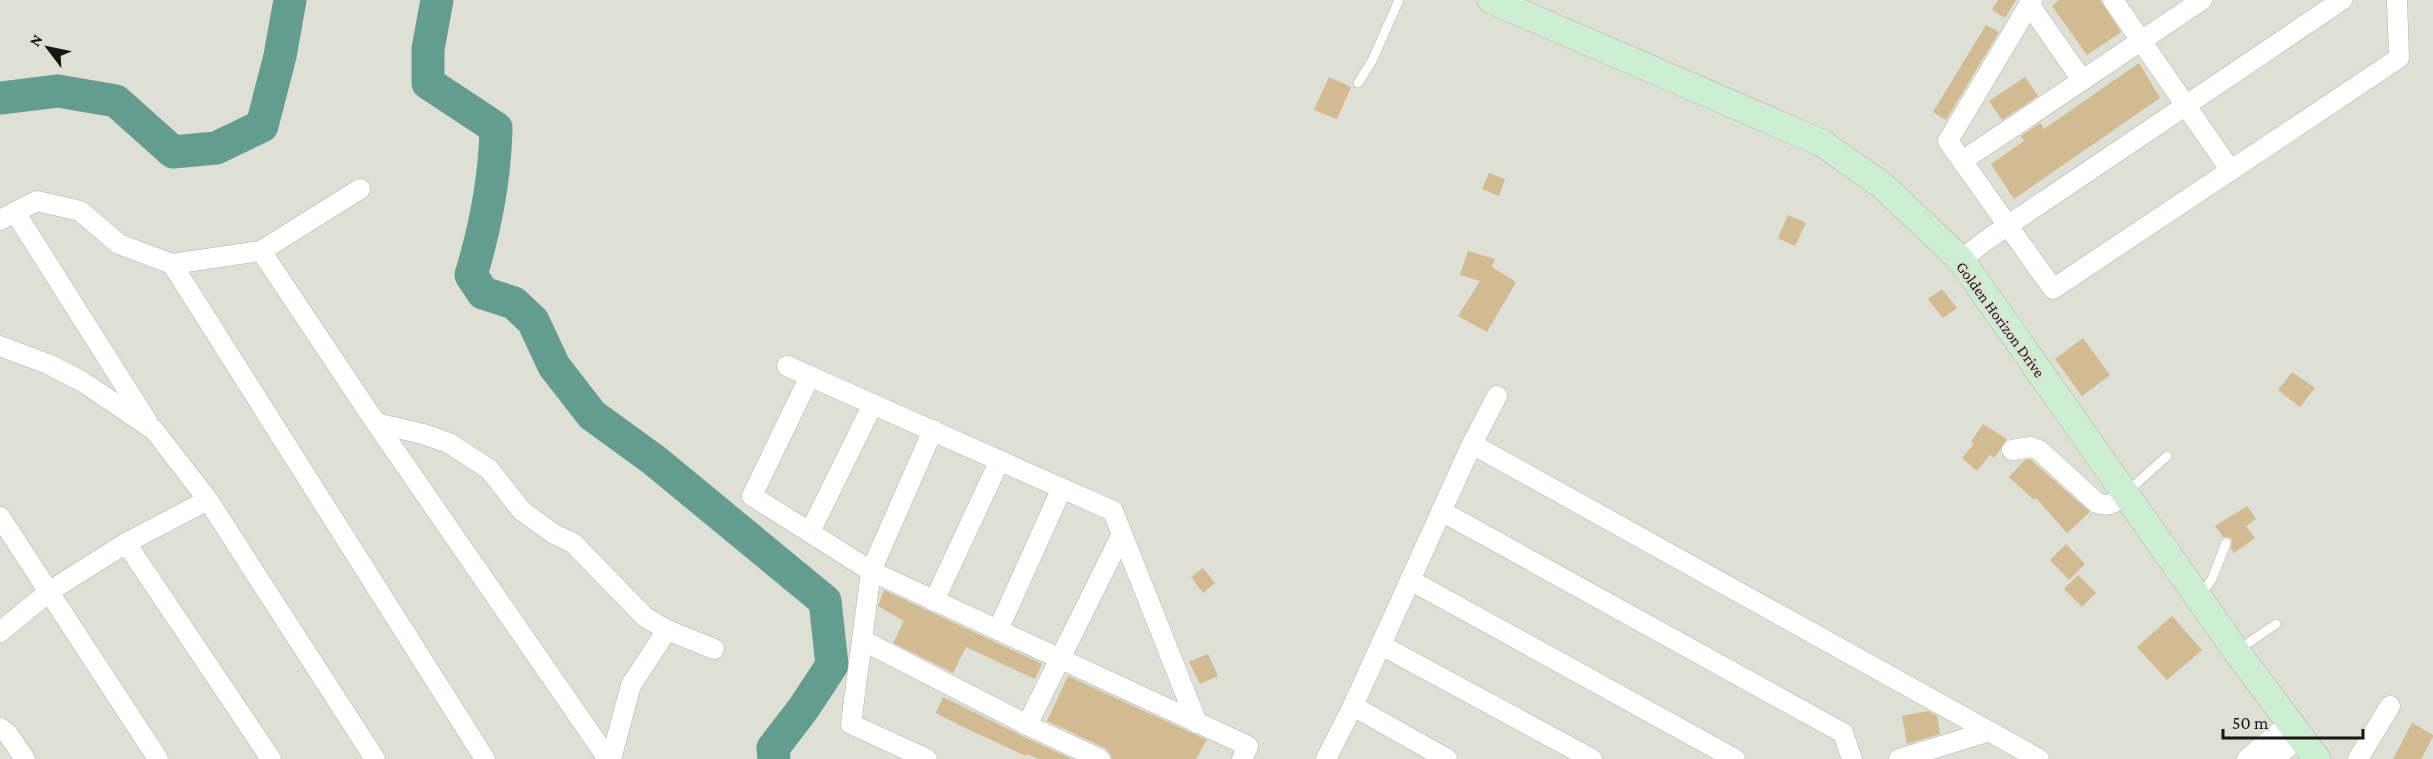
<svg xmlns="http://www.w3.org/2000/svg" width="2433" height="759" font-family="'Crimson Pro',serif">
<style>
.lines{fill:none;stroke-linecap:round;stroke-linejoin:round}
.river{stroke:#659c90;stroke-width:33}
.building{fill:#d2ba92}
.lane-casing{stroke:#b3b5ab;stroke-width:10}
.street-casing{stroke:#b3b5ab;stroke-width:21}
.secondary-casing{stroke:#b3b5ab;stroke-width:28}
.lane{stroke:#fff;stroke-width:9}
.street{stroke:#fff;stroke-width:20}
.secondary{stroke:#ceeed3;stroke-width:27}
.labels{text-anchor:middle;stroke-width:4.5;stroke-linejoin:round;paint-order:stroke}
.street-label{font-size:16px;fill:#161713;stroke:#dedfd5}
</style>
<rect width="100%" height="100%" fill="#dedfd5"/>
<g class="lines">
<!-- river -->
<g class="river">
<path d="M437,0L428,49V83L496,128C495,177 485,229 471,275L483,293L514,303L533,321L554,366L592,415L654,460L825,601L832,665L803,709L773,748L774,759"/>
<polyline points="0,98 58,91 116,101 173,152 216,148 262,126 280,56 290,0"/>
</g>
</g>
<!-- building -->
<g class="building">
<polygon points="1998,0 2016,0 2005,18 1992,10"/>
<polygon points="2059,0 2100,0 2121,32 2087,55 2052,6"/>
<polygon points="1986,25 1999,32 1946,120 1933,112"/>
<polygon points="2139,63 2160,98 2014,199 1991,164 2024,141 2021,136 2040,123 2044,129"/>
<polygon points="1329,77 1351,87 1337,119 1314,110"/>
<polygon points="2025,77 2038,96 2002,120 1989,101"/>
<polygon points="1489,173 1505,179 1499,196 1482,189"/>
<polygon points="1788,215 1806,223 1795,246 1778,238"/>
<polygon points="1468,251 1495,259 1492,267 1516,282 1487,332 1458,316 1480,281 1460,275"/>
<polygon points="1942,289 1957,308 1943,318 1928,299"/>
<polygon points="2083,338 2110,375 2082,396 2055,359"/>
<polygon points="2292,372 2315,388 2300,407 2278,390"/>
<polygon points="1983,424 2007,439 1994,458 1990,455 1977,471 1962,458 1974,444 1971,442"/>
<polygon points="2030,459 2090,512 2067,533 2036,498 2034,500 2009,477 2025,460"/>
<polygon points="2247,506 2256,519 2246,526 2255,538 2234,553 2231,549 2232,539 2228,537 2223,537 2215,526"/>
<polygon points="2066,544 2085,564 2069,580 2050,560"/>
<polygon points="1203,568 1215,583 1203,593 1191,577"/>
<polygon points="2078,575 2096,593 2082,607 2064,589"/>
<polygon points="884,590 1042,664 1035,679 966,647 953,673 893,643 904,621 878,606"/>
<polygon points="2172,616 2202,650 2167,680 2137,647"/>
<polygon points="1208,654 1218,676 1200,684 1189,662"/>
<polygon points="1068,676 1207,740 1196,759 1112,759 1110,753 1105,748 1047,721"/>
<polygon points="943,697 1022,736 1072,759 1038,759 1027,754 1026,756 963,727 936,713"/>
<polygon points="1928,711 1937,716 1940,734 1907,744 1902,716"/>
<polygon points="2412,723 2433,735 2433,737 2421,759 2393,759"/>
</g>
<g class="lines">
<defs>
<g id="lane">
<polyline points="1358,83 1372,61 1399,0"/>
<polyline points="2127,492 2167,456"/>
<polyline points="2200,596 2212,579 2226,543"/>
<polyline points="2238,650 2276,624"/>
</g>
<g id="street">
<polyline points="2032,0 1948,141 2053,289 2399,58 2397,0"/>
<polyline points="2113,0 2231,171"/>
<polyline points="2029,4 2082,80"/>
<polyline points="1962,161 2202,0"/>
<polyline points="15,212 37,201 80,211 119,244 172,264 261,251 360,189"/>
<polyline points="0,220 15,212 147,421"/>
<polyline points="261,251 376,423 608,759"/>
<polyline points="1961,260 1985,241 2342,0"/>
<polyline points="172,264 485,759"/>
<polyline points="0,346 48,364 83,382 154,430 208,500 375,759"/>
<polyline points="787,366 1113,511 1197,723"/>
<polyline points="810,376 752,496 871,571 851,724 927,759"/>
<polyline points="376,423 423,434 449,443 489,469 522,511 554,534 573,543 645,617 667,630 714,649"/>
<polyline points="933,430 871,571 1248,746 1242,759"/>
<polyline points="1472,444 1497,396"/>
<path d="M2012,450L2031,447L2039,450L2097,503C2110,508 2115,502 2125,494"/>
<polyline points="1441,511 1843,733 1852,759"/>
<polyline points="0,517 158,759"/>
<polyline points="810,532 873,404"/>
<polyline points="126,543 271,759"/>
<polyline points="1410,580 1735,759"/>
<polyline points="934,601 1000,460"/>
<polyline points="998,630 1062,488"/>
<polyline points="0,632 50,591 126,543 208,500"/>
<polyline points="862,640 1027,725 1100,759"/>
<polyline points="1381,645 1592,759"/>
<polyline points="1353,706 1447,759"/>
<polyline points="1027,725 1122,534"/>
<polyline points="0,728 8,734 25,759"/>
<polyline points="611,759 631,685 667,630"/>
<polyline points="1326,759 1353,706 1472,444 2039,759"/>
<polyline points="1899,759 1987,732"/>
<polyline points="2247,759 2290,723"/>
<polyline points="2273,759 2301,737"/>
<polyline points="2358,759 2390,706"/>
</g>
<polyline id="secondary" points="1491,0 1822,143 1883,186 1961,260 2236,651 2317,759"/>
</defs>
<!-- lane casing -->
<use href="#lane" class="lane-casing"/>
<!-- street casing -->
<use href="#street" class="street-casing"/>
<!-- secondary casing -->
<use href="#secondary" class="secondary-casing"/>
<!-- lane -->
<use href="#lane" class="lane"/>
<!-- street -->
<use href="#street" class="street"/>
<!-- secondary -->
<use href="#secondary" class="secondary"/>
</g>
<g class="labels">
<!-- street labels -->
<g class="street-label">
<text transform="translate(2001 319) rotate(54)" y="6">Golden Horizon Drive</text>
</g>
</g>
<!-- north arrow -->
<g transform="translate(48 48) rotate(302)" stroke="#dedfd5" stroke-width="4.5" paint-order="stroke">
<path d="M0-4.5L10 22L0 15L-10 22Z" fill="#161713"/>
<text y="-9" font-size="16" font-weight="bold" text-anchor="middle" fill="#161713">N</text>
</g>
<!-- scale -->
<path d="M2223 729v9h140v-9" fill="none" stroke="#161713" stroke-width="3"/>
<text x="2232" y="729" font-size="18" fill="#161713" stroke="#dedfd5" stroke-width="4.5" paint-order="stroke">50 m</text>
</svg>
